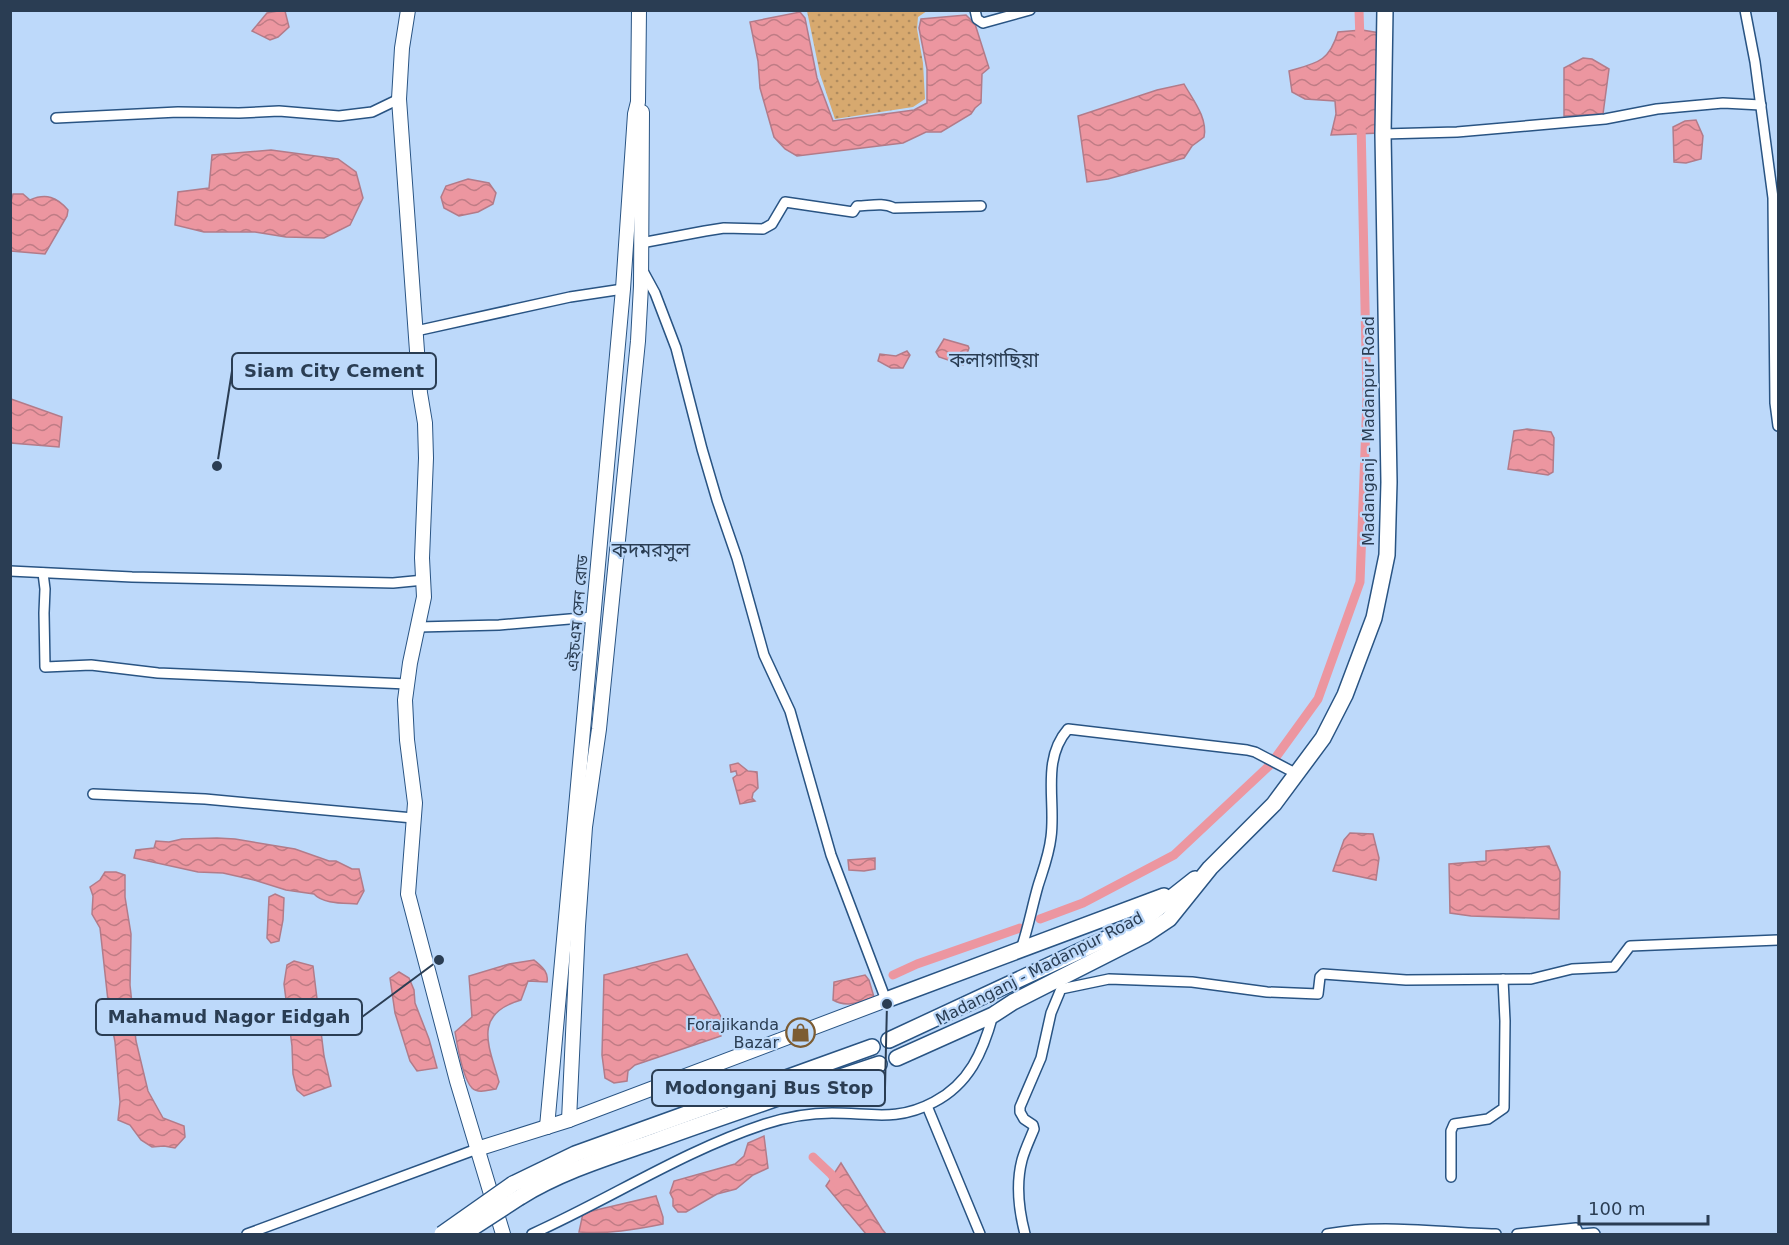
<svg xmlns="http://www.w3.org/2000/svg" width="1789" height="1245" font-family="'DejaVu Sans','Noto Sans Bengali',sans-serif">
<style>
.green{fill:url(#green-dots)}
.water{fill:url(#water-waves);stroke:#b27b89;stroke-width:1.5}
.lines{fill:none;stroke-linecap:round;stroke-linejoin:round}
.canal{stroke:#ec96a0;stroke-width:9}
.street-casing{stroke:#295483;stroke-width:12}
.secondary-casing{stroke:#295483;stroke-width:16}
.primary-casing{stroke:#295483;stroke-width:18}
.street{stroke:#fff;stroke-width:9}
.secondary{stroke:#fff;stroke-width:14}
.primary{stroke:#fff;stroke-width:15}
.primary-bridge-casing{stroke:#295483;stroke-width:18;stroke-linecap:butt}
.primary-bridge{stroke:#fff;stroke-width:15}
.labels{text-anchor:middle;stroke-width:4.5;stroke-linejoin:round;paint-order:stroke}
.street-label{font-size:16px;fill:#2a3d53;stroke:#bdd9fa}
.poi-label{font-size:16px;fill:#2a3d53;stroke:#bdd9fa;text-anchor:end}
.quarter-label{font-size:20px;fill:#2a3d53;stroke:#bdd9fa}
.leader{fill:none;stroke:#2a3d53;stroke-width:2}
.callout-dot{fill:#2a3d53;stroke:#bdd9fa;stroke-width:2}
.callout{fill:#bdd9fa;stroke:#2a3d53;stroke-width:2}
.callout-label{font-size:18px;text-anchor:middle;font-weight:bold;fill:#2a3d53}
</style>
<defs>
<pattern id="green-dots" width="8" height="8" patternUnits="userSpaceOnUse" patternTransform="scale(1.5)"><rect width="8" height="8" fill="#d7a96f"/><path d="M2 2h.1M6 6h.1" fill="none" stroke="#af8b5e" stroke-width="1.8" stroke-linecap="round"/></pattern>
<pattern id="water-waves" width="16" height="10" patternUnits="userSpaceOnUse" patternTransform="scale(1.5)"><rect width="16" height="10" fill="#ec96a0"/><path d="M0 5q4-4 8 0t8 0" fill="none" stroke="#bf7c85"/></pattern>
</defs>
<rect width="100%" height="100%" fill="#bdd9fa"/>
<!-- green -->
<polygon class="green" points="807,11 927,11 918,17 917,29 923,63 925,99 913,107 835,119 820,74"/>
<!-- water -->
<g class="water">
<polygon points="278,11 285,11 289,27 278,37 270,40 252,31 267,13"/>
<polygon points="800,12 805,18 817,78 833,121 914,110 927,103 927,69 919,28 921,19 966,15 975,24 989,68 982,74 981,103 975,108 971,114 941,132 926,132 903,143 797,156 785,149 774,137 760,88 758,61 750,22"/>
<path d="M1362,30L1380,33V133L1331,135L1336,114L1335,101L1305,99L1292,92L1289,71C1317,63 1329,62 1338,32Z"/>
<polygon points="1583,58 1592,59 1609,69 1603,114 1564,116 1564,68"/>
<path d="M1184,84C1193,100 1208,118 1204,137L1192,146L1184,158L1108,179L1087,182L1078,116L1157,90Z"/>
<polygon points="1696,120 1703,136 1701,159 1686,163 1674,162 1673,127 1685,121"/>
<polygon points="271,150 338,159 356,172 363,198 350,225 324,238 286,237 255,232 204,232 175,225 178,192 209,188 212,155"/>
<polygon points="468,179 489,183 496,193 493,204 478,212 459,216 444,208 441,197 446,186"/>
<path d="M13,194H23L30,200C46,193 57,197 68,210L67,216L45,254L11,251L10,205Z"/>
<polygon points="944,339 968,346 969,348 963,365 939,357 936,352"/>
<polygon points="907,351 910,355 903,368 891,368 878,361 880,354 896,356"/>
<polygon points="11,399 62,417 59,447 11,443"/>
<polygon points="1527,429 1551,432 1554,438 1553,472 1548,475 1508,469 1514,431"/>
<polygon points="738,763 748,771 757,772 758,788 753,793 752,798 755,801 740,804 733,778 737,775 736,771 731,772 730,765"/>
<polygon points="1350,833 1373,834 1379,858 1376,880 1333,871 1344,840"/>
<path d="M217,838L235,839L295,849L329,861H336L352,869H359L364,891L357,904C343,903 323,904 314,894L286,890L254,880L223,873L198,872L134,858L136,850L154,848L156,841L169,842L182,839Z"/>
<polygon points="1549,846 1560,872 1559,919 1471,916 1450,913 1449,864 1486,861 1486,851"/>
<polygon points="875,858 875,869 864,871 849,870 848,860"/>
<polygon points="105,872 116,872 125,875 125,897 131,934 130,985 136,1041 148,1091 163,1118 184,1126 185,1137 175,1148 164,1146 152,1147 141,1140 130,1125 118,1120 120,1102 115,1042 109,1010 100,928 92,914 93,896 90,887 100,880"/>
<polygon points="275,894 284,898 283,920 279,941 271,943 267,938 269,897"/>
<polygon points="687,954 721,1017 721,1036 635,1065 628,1071 627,1081 614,1083 605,1078 602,1055 604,975"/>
<path d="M534,960C542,967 549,972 547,982L528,981L521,1000C472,1014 489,1046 499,1082L496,1089C489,1090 478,1094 472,1088C463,1079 457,1044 455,1032L472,1017L469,976L509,964Z"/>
<polygon points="294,961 313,966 324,1056 331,1086 304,1096 297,1090 293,1074 292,1046 284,984 287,965"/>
<polygon points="399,972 409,978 414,990 415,1003 429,1039 437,1068 417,1071 410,1061 395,1013 390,978"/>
<path d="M865,975L869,980L874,997C859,1002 847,1008 833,1000L834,982Z"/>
<polygon points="764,1136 768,1168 753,1175 736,1189 717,1194 686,1212 678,1212 673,1206 673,1199 670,1193 674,1181 735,1164 744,1156 748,1143"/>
<polygon points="841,1163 882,1229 886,1234 866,1234 826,1186"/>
<path d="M656,1196L663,1217V1224C634,1230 608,1234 579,1232L583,1213Z"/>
</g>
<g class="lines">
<!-- canal -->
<g class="canal">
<polyline points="1359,10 1360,41"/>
<polyline points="1276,757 1318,699 1360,582 1367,398 1361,123"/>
<polyline points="1040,919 1083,903 1174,855 1270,765"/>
<polyline points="893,975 917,964 1020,928"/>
<polyline points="813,1157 831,1174 840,1186"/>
</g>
<defs>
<g id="street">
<polyline points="975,10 977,19 983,23 1030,10"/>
<polyline points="1745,10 1755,62 1773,198 1775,403 1778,426"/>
<polyline points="56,118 178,112 239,113 279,111 339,116 372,112 399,99"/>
<polyline points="1383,134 1457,132 1605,119 1657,109 1723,103 1761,105"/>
<path d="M641,243L705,231L724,228L763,229L772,224L785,202L853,212L857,206C869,206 883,202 894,208L981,206"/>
<polyline points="643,271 655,293 676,348 702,449 717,500 737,558 764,655 790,711 831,855 886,1000"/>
<polyline points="416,331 570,297 623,289"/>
<polyline points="10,571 132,577 393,583 424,580"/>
<polyline points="43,573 45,589 44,613 45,667 91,665 158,673 407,684"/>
<polyline points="418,627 499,625 593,617"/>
<polyline points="93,794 205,799 413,818"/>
<path d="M1021,949C1028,929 1032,907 1038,886C1043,870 1049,855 1051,837C1056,801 1041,760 1068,729L1247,750L1255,752L1297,774"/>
<polyline points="927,1106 980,1234"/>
<polyline points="1451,1177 1451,1131 1454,1124 1488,1119 1504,1108 1505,1021 1503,979"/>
<polyline points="247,1234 477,1149"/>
<path d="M532,1234C610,1199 683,1151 765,1124C787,1117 810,1113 832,1113C871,1113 897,1122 934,1102C969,1084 983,1052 993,1015"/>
<path d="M1025,1234C1019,1211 1016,1183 1022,1160C1025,1149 1030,1139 1034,1129L1033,1125L1024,1119L1020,1112V1107L1041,1058L1051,1013L1061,989L1109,979L1192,982L1267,992L1318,994L1320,977L1323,974L1406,980L1531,979L1572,969L1614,967L1630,946L1778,940"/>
<path d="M1327,1234C1383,1223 1439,1233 1496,1234"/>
<polyline points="1517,1234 1576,1228 1579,1234"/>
<polyline points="1581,1234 1594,1233 1595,1234"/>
</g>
<g id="secondary">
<polyline points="408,10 402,48 399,99 420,393 425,423 426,458 422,558 424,597 410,663 405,700 407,740 415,803 408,894 457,1081 503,1234"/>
<polyline points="569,1120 578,926 585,827 599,729 638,341 641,286 642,112"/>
<polyline points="547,1127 623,289 635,114 638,102 639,10"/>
<polyline points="477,1149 569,1120 886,1000"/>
</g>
<g id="primary">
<polyline points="886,1000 1164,896"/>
<polyline points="889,1040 1138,924 1195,879"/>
<polyline points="897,1058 993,1015 1013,1002 1145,935 1169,919 1210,868 1274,804 1323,738 1345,695 1374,618 1387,555 1389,482 1383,134 1385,10"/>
<polyline points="513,1184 575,1154 872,1047"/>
<path d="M520,1197C562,1171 609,1157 655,1141C729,1114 804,1089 879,1064"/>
</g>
</defs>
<!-- street casing -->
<use href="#street" class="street-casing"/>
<!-- secondary casing -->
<use href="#secondary" class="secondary-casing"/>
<!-- primary casing -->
<use href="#primary" class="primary-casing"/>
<!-- street -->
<use href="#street" class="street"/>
<!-- secondary -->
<use href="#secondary" class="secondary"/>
<!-- primary -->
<use href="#primary" class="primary"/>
<defs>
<g id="primary-bridge">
<polyline points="442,1234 513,1184"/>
<polyline points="463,1234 520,1197"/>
</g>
</defs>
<!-- primary-bridge casing -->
<use href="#primary-bridge" class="primary-bridge-casing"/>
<!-- primary-bridge -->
<use href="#primary-bridge" class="primary-bridge"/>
</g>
<!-- icons -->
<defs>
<symbol id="shop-ring" viewBox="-11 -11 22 22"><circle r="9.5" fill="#bdd9fa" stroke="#7c5c32" stroke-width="1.5"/><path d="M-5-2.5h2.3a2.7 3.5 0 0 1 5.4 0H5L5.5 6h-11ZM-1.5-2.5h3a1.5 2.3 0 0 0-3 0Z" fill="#7c5c32"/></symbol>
</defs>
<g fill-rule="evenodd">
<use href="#shop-ring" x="784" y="1016" width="33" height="33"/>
</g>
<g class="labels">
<!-- street labels -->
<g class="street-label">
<text transform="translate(1368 431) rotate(-90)" y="6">Madanganj - Madanpur Road</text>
<text transform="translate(577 613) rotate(-85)" y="6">এইচএম সেন রোড</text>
<text transform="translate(1039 968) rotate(-27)" y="6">Madanganj - Madanpur Road</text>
</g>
<!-- poi labels -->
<g class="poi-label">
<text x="779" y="1030">Forajikanda<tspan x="779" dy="18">Bazar</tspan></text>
</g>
<!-- quarter labels -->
<g class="quarter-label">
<text x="994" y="367">কলাগাছিয়া</text>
<text x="651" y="557">কদমরসুল</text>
</g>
</g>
<!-- callouts -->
<path class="leader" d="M217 466L232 371M439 960L362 1017M887 1004L885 1088"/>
<g class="callout-dot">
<circle cx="217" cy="466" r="6"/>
<circle cx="439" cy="960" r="6"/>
<circle cx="887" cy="1004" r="6"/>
</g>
<g class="callout">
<rect x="232" y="353" width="204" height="36" rx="6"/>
<rect x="96" y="999" width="266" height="36" rx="6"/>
<rect x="652" y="1070" width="233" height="36" rx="6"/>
</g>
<g class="callout-label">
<text x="334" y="377">Siam City Cement</text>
<text x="229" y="1023">Mahamud Nagor Eidgah</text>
<text x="769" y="1094">Modonganj Bus Stop</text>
</g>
<!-- border -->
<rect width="1789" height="1245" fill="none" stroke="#2a3d53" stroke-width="24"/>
<!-- scale -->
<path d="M1579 1215v9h129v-9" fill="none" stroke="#2a3d53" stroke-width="3"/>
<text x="1588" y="1215" font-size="18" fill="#2a3d53" stroke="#bdd9fa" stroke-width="4.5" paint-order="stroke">100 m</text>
</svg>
